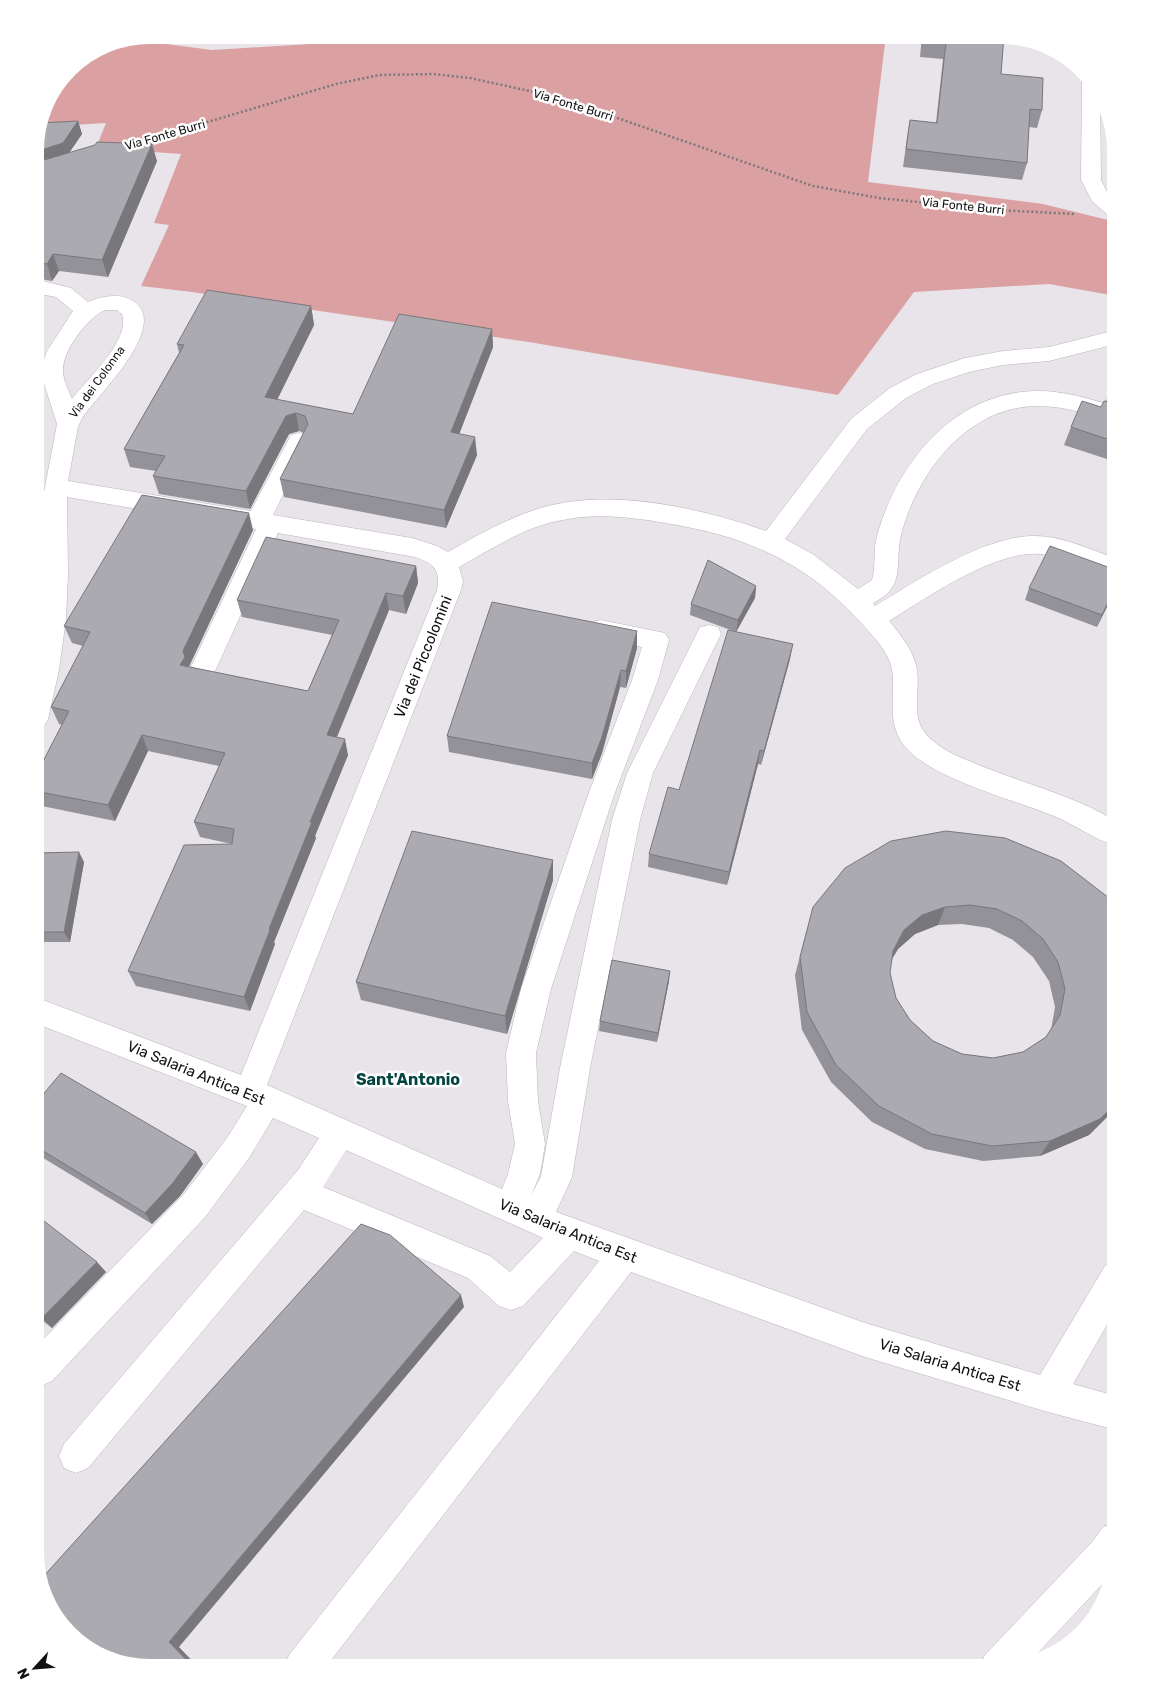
<svg xmlns="http://www.w3.org/2000/svg" width="1151" height="1703" font-family="Rubik,sans-serif">
<style>
.green{fill:#dba1a2}
.lines{fill:none;stroke-linecap:round;stroke-linejoin:round}
.minor-casing{stroke:#bbb5bb;stroke-width:1}
.path{stroke:#7b787c;stroke-width:2.5;stroke-dasharray:2 2.5;stroke-linecap:butt}
.minor{fill:#fff;fill-rule:evenodd}
.wall{fill:#939298;fill-rule:evenodd}
.shaded-wall{fill:#78777c}
.building{fill:#abaab1;stroke:#78777c;fill-rule:evenodd}
.labels{text-anchor:middle;stroke-width:5;stroke-linejoin:round;paint-order:stroke}
.far-street-label{font-size:12px;fill:#121012;stroke:#fff}
.street-label{font-size:15px;fill:#121012;stroke:#fff}
.neighbourhood-label{font-size:16px;font-weight:bold;fill:#054540;stroke:#fff}
</style>
<rect width="100%" height="100%" fill="#e9e4ea"/>
<!-- green -->
<polygon class="green" points="417,35 886,35 868,182 1043,204 1116,222 1116,296 1049,284 914,292 838,395 529,342 192,292 141,286 169,225 154,223 181,154 96,148 106,123 39,127 44,106 69,69 106,44 128,39 212,50 406,38"/>
<g class="lines">
<defs>
<g id="minor">
<polygon points="1084,78 1086,78 1100,92 1101,180 1108,194 1116,201 1116,218 1109,216 1092,201 1081,180 1082,82"/>
<path d="M35,279L71,288L88,302C103,296 122,292 136,303C167,329 98,395 82,418L78,427L68,481L251,511L291,435L299,433L307,435L310,441L273,515L412,538L437,546L448,552C479,534 510,517 544,507C613,488 700,508 766,531L851,419L890,388L917,374L965,358L1003,351L1049,347L1116,330V344L1049,361L1003,365L969,372L933,384L906,398L867,429L785,539L814,555L858,589L872,580C875,570 874,560 875,550C875,540 879,530 882,520C906,452 961,391 1038,391C1065,391 1091,399 1116,407V423C1090,415 1066,406 1038,406C968,406 917,472 901,535C894,565 907,586 873,603L875,606C918,580 981,538 1031,536C1060,535 1090,549 1116,559V577C1091,569 1068,558 1042,554C996,549 928,597 889,621C901,635 914,651 917,670C920,689 912,714 923,730C936,749 962,758 981,766C1026,784 1074,796 1116,821V846C1094,839 1075,825 1054,816C1014,800 938,780 909,751C878,720 904,682 886,654C880,643 871,634 863,625C807,562 747,536 665,523C631,517 597,513 563,520C525,526 492,549 459,567L463,581L461,590L267,1085L502,1189L508,1174L515,1144L508,1101L506,1053L521,989L588,795L632,680L642,647L592,636L589,629L592,622L601,620L665,633L669,640L658,680L614,795L551,989L536,1053L538,1101L545,1144L540,1174L531,1196L541,1176L560,1068L612,820L627,773L700,627L709,625L718,627L721,634L653,773L640,820L590,1068L572,1177L556,1212L865,1323L1040,1375L1105,1266L1116,1261V1309L1073,1384L1116,1396V1430L1048,1412L865,1357L631,1272L325,1668H284L289,1655L599,1261L574,1251L523,1306L511,1310L499,1306L468,1278L304,1210L88,1468L76,1473L64,1468L59,1456L64,1444L298,1170L319,1138L273,1118L249,1158L206,1216L52,1381L40,1386L35,1384V1348L184,1194L227,1138L247,1106L35,1023V997L241,1075L437,590C441,570 434,563 415,557L278,533L216,669L212,676L203,679L194,676L190,669L256,529L67,497L68,575L66,619L59,670L48,719L44,726L35,729V661L44,585V492L57,424L40,371L47,351L73,311L56,297L35,293ZM105,310H117L122,314C131,340 87,379 72,399C69,391 64,382 63,373C61,352 87,318 105,310ZM346,1150L543,1238L510,1272L490,1256L323,1187Z"/>
<polygon points="1116,1522 1116,1553 1110,1576 1031,1660 1001,1668 979,1668 985,1655 1093,1541 1103,1527"/>
</g>
</defs>
<!-- minor casing -->
<use href="#minor" class="minor-casing"/>
<!-- path -->
<polyline class="path" points="133,144 336,84 379,75 434,74 470,78 557,97 813,186 879,198 996,210 1076,214"/>
<!-- minor -->
<use href="#minor" class="minor"/>
</g>
<!-- wall -->
<g class="wall">
<polygon points="301,35 378,35 302,38"/>
<polygon points="922,35 1004,35 1001,74 1042,110 1037,128 1029,127 1027,163 1022,180 903,167 907,138 910,120 936,123 943,59 920,57"/>
<polygon points="78,121 82,134 69,153 157,161 108,277 59,271 52,281 35,278 35,143"/>
<polygon points="311,306 314,325 277,400 353,414 492,329 493,347 459,434 477,455 446,528 284,497 280,479 304,433 299,431 289,434 250,509 159,494 153,476 156,471 130,467 124,449 179,353 177,344"/>
<polygon points="1116,376 1116,462 1064,445 1071,427 1101,407 1106,401"/>
<polygon points="253,530 189,667 308,691 332,635 242,617 237,600 416,566 418,583 406,614 389,610 337,737 348,755 315,836 316,838 274,942 275,944 250,1011 136,986 128,971 232,844 200,837 194,822 219,766 148,751 115,821 37,805 35,802 35,777 62,725 59,724 51,707 83,646 72,643 64,626"/>
<polygon points="756,586 755,598 736,632 690,615 691,604"/>
<polygon points="1029,588 1116,588 1097,627 1025,600"/>
<polygon points="637,631 637,648 626,688 620,687 602,753 592,779 449,752 447,736"/>
<polygon points="790,659 761,765 758,764 727,885 648,867 649,854 679,790"/>
<polygon points="35,853 84,862 70,942 35,942"/>
<polygon points="553,860 553,880 507,1034 361,1000 356,982"/>
<path d="M1061,861L1116,908V1108L1089,1135L1040,1156L983,1161L925,1149L872,1122L831,1082L802,1030L795,975L813,907ZM962,924L989,928L1013,940L1033,957L1049,981L1055,1007L1051,1030L1046,1037L1023,1052L993,1058L962,1054L933,1041L910,1020L896,998L890,973L892,959L898,949L915,934L938,925Z"/>
<polygon points="669,981 657,1042 599,1031 600,1021"/>
<polygon points="35,1104 203,1164 180,1196 152,1224 35,1153"/>
<polygon points="35,1214 106,1272 52,1328 35,1315"/>
</g>
<!-- shaded-wall -->
<g class="shaded-wall">
<polygon points="78,121 82,134 67,156 38,165 35,157 35,152"/>
<polygon points="152,144 157,161 108,277 102,260"/>
<polygon points="53,254 59,271 52,281 47,264"/>
<polygon points="37,279 43,296 35,309 35,283"/>
<polygon points="311,306 314,325 269,416 265,397"/>
<polygon points="492,329 493,347 453,450 451,432"/>
<polygon points="296,413 299,431 289,434 250,509 246,491 286,416"/>
<polygon points="475,437 477,455 446,528 444,510"/>
<polygon points="249,513 253,530 188,668 180,665 183,651"/>
<polygon points="416,566 418,583 406,614 403,596"/>
<polygon points="756,586 755,598 736,632 738,620"/>
<polygon points="1116,586 1116,588 1097,627 1102,615"/>
<polygon points="386,593 389,610 331,751 327,735"/>
<polygon points="637,631 637,648 626,688 626,671"/>
<polygon points="793,644 790,659 761,765 764,751"/>
<polygon points="621,670 620,687 602,753 592,779 592,763"/>
<polygon points="142,735 148,751 115,821 108,805"/>
<polygon points="345,739 348,755 315,836 316,838 274,942 275,944 250,1011 244,997 269,929 310,822"/>
<polygon points="760,750 758,764 727,885 729,872"/>
<polygon points="79,852 84,862 70,942 64,932"/>
<polygon points="553,860 553,880 507,1034 505,1016"/>
<polygon points="945,907 938,925 915,934 898,949 886,969 893,951 904,930 922,915"/>
<polygon points="670,971 669,981 657,1042 658,1033"/>
<polygon points="1116,1104 1116,1108 1089,1135 1040,1156 1050,1141"/>
<polygon points="196,1152 203,1164 180,1196 152,1224 145,1213"/>
<polygon points="97,1262 106,1272 52,1328 42,1318"/>
<polygon points="461,1295 464,1307 179,1647 199,1668 194,1668 169,1642"/>
</g>
<!-- building -->
<g class="building">
<polygon points="924,35 1004,35 1001,74 1043,78 1042,110 1030,109 1027,163 906,149 910,120 937,123 946,42 923,39"/>
<polygon points="78,121 63,143 35,152 35,143 40,123"/>
<polygon points="97,142 152,144 102,260 53,254 47,264 35,262 35,164 44,160 95,145"/>
<polygon points="207,290 311,306 265,397 353,414 399,314 492,329 451,432 475,437 444,510 280,479 308,424 305,416 296,413 286,416 246,491 153,476 165,456 124,449 184,345 177,344"/>
<polygon points="1116,376 1116,385 1112,384"/>
<polygon points="1082,401 1101,407 1104,401 1116,404 1116,442 1071,427"/>
<polygon points="142,495 249,513 183,651 185,657 180,665 308,691 339,620 237,600 266,537 416,566 403,596 386,593 327,735 345,739 310,822 312,822 269,929 270,930 244,997 128,971 184,845 232,844 234,829 194,822 225,753 142,735 108,805 35,791 35,777 69,711 51,707 90,632 64,626"/>
<polygon points="1050,546 1116,570 1116,586 1102,615 1029,588"/>
<polygon points="708,560 756,586 738,620 691,604"/>
<polygon points="492,602 637,631 626,671 621,670 602,737 592,763 447,736"/>
<polygon points="728,630 793,644 764,751 760,750 729,872 649,854 668,787 679,790"/>
<polygon points="412,831 553,860 505,1016 356,982"/>
<path d="M946,831L1005,838L1061,861L1109,898L1116,908V1104L1100,1119L1050,1141L992,1146L932,1134L879,1106L836,1065L807,1012L800,957L813,907L845,868L891,841ZM970,905L997,909L1022,921L1043,939L1058,962L1065,989L1060,1015L1046,1037L1023,1052L993,1058L962,1054L933,1041L910,1020L896,998L890,973L893,951L904,930L922,915L945,907Z"/>
<polygon points="79,852 64,932 35,932 35,853"/>
<polygon points="612,960 670,971 658,1033 600,1021"/>
<polygon points="61,1073 196,1152 172,1184 145,1213 35,1146 35,1104"/>
<polygon points="35,1214 97,1262 42,1318 35,1313"/>
<polygon points="361,1224 390,1235 461,1295 169,1642 194,1668 143,1668 92,1652 50,1610 42,1578"/>
</g>
<g class="labels">
<!-- far-street labels -->
<g class="far-street-label">
<text transform="translate(573 105) rotate(17)" y="4">Via Fonte Burri</text>
<text transform="translate(165 135) rotate(-16)" y="4">Via Fonte Burri</text>
<text transform="translate(963 206) rotate(6)" y="4">Via Fonte Burri</text>
<text transform="translate(97 382) rotate(-54)" y="4">Via dei Colonna</text>
</g>
<!-- street labels -->
<g class="street-label">
<text transform="translate(423 657) rotate(-68)" y="5">Via dei Piccolomini</text>
<text transform="translate(196 1073) rotate(22)" y="5">Via Salaria Antica Est</text>
<text transform="translate(568 1231) rotate(22)" y="5">Via Salaria Antica Est</text>
<text transform="translate(950 1365) rotate(17)" y="5">Via Salaria Antica Est</text>
</g>
<!-- neighbourhood labels -->
<g class="neighbourhood-label">
<text x="408" y="1085">Sant'Antonio</text>
</g>
</g>
<!-- crop -->
<path d="M0 0H1151V1703H0ZM150 44H1001A106 106 0 0 1 1107 150V1553A106 106 0 0 1 1001 1659H150A106 106 0 0 1 44 1553V150A106 106 0 0 1 150 44Z" fill="#fff" fill-rule="evenodd"/>
<!-- north arrow -->
<g transform="translate(35 1668) rotate(244)" stroke="#ffffff" stroke-width="4" paint-order="stroke">
<path d="M0-4L9 19L0 12L-9 19Z" fill="#121012"/>
<text y="-8" font-size="14" font-weight="bold" text-anchor="middle" fill="#121012">N</text>
</g>
</svg>
